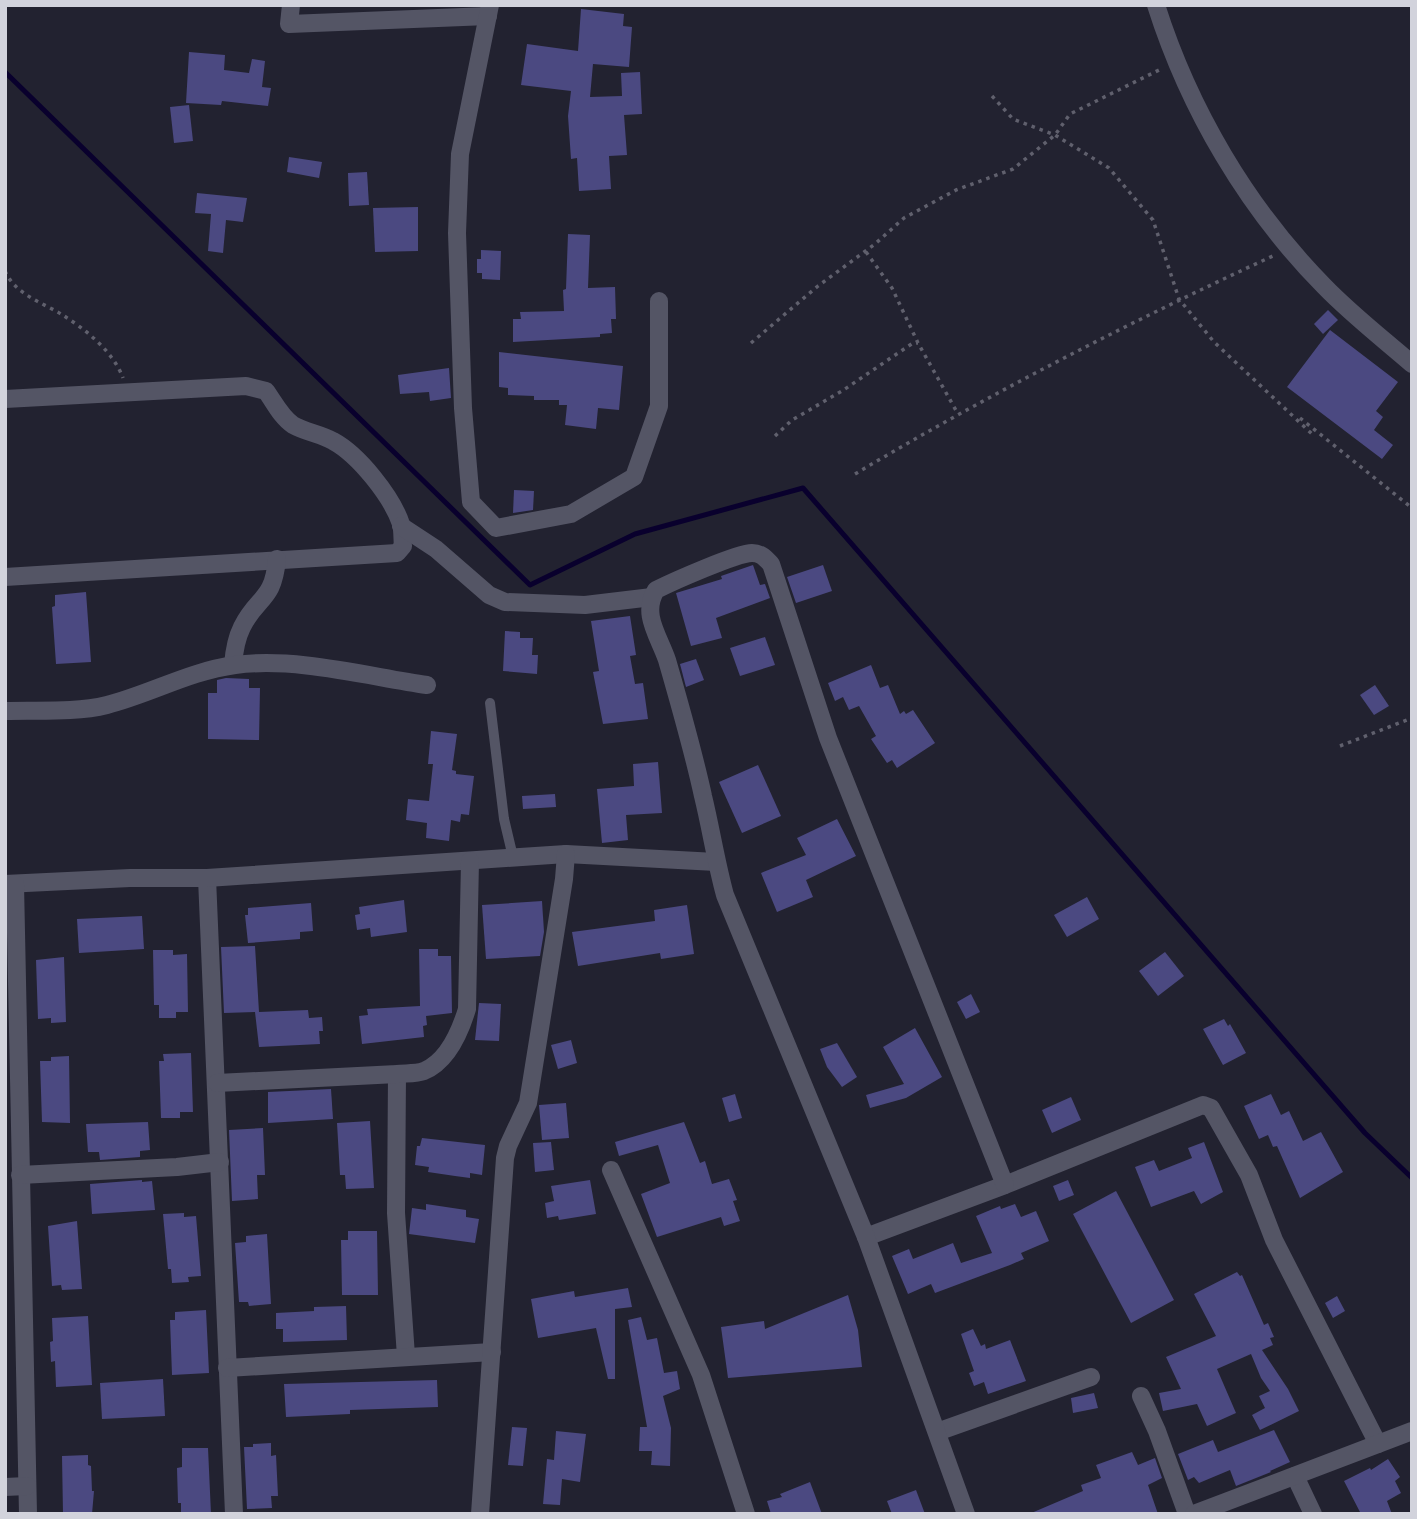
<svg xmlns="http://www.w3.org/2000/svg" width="1417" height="1519" font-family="Overpass,sans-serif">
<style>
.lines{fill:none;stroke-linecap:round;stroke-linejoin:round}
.stream{stroke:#09002d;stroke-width:5}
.building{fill:#4b4981}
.path{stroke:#60606d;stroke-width:3.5;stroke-dasharray:3.5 5;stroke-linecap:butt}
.service{stroke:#545565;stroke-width:10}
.minor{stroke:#545565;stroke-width:18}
</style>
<rect width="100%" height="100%" fill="#222230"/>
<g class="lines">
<!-- stream -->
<polyline class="stream" points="5,72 530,585 635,534 803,488 1365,1133 1412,1178"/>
</g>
<!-- building -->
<g class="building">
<polygon points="581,9 624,14 623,26 632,27 629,67 593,64 590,97 622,96 621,73 640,72 642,114 624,115 627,155 609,156 611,189 579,191 577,158 571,159 568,116 571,91 521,85 527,44 578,51"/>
<polygon points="189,52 225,55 224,70 249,73 252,59 265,61 262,87 271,88 268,106 222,101 221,105 186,103"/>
<polygon points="189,105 193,141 174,143 170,107"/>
<polygon points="289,157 322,162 319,178 287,172"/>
<polygon points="367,172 369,205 349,206 348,173"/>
<polygon points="197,193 247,198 243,222 226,220 223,253 208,251 211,214 195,213"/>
<polygon points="418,207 418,251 375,252 373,208"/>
<polygon points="568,234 590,235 588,288 615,287 616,319 611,319 612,333 600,334 600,337 513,342 513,319 521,319 520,312 564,311 563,290 566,289"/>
<polygon points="481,250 501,251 500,280 482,279 482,273 477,273 477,259 481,259"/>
<polygon points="1328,310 1338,320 1323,334 1314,324"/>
<polygon points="1330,330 1398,382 1376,411 1383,417 1374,430 1393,445 1382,459 1287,387"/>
<polygon points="499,352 623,366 619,410 598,408 596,429 565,425 567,405 559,405 559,400 534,400 534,396 508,395 508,388 499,387"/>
<polygon points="449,368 451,398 430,401 429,392 400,394 398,375"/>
<polygon points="514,490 534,491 533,510 513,513"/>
<polygon points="753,565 760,585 765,584 770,598 716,618 722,638 691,646 676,593 722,579 721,576"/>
<polygon points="823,565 832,591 796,603 787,577"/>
<polygon points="86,592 91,662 56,664 52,607 55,606 55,595"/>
<polygon points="630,616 636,655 630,656 635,684 643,683 648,719 603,724 593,672 599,671 591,621"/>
<polygon points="505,631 520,632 520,638 533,638 532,655 538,655 537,674 503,671"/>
<polygon points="765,637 775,665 740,676 730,648"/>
<polygon points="696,659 704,680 686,687 680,664"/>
<polygon points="871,665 880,688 888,685 900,714 904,711 906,714 913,710 935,743 897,768 892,760 887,763 871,739 876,736 859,706 849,710 843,697 835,701 828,683"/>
<polygon points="226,678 249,679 249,688 260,688 259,740 208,739 208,693 217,693 217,680"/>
<polygon points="1375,685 1389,706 1374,715 1360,695"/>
<polygon points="431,731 457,734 452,770 456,771 456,774 474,776 469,815 461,814 460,822 451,820 449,841 426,838 427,823 406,820 408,799 429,801 433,764 428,764"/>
<polygon points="658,762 662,813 626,815 628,840 602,843 597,789 634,786 633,764"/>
<polygon points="758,765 781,816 742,833 719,782"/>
<polygon points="555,794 556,807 523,809 522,796"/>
<polygon points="837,819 856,856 806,880 813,897 777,912 761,873 806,855 797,838"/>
<polygon points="1087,897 1099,919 1067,937 1054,915"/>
<polygon points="404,900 407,932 371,937 370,928 357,930 355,915 360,914 359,907"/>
<polygon points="542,901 544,932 540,956 486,959 482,905"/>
<polygon points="311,903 313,931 300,932 300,939 248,943 245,915 248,915 248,908"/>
<polygon points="687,905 694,954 661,959 660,953 578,966 572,932 655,921 654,910"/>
<polygon points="142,916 144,949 79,953 77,919"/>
<polygon points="255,946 259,1012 308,1010 309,1018 322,1017 323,1031 319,1031 320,1044 259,1047 255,1012 224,1013 221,947"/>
<polygon points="419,949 438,949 438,956 451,956 452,1013 426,1016 427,1025 423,1026 424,1037 362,1044 359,1016 368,1015 367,1009 420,1006"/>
<polygon points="153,950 173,950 173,955 187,954 188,1012 176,1012 176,1018 159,1018 159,1005 154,1005"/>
<polygon points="1165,952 1184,976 1158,996 1139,971"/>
<polygon points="64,957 66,1022 51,1023 51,1018 38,1019 36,960"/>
<polygon points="971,994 980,1012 966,1019 957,1002"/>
<polygon points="479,1003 501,1004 499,1041 475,1040"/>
<polygon points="1224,1019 1228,1026 1230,1024 1246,1053 1223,1065 1203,1029"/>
<polygon points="915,1028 942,1077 906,1098 870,1108 866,1095 904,1084 883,1047"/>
<polygon points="571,1040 577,1063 558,1069 551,1045"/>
<polygon points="837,1043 857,1077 842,1087 827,1067 820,1049"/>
<polygon points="191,1053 193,1112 180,1112 180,1118 161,1118 159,1061 164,1061 163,1054"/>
<polygon points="69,1056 70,1123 42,1122 40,1061 51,1061 51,1057"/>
<polygon points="331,1089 333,1119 268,1123 268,1092"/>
<polygon points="735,1094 742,1118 729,1122 722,1098"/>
<polygon points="1271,1094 1281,1115 1289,1111 1303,1141 1321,1132 1343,1172 1300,1198 1277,1146 1273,1147 1268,1135 1259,1139 1244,1106"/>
<polygon points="1071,1097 1081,1120 1052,1133 1042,1110"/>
<polygon points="566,1103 569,1138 542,1140 539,1105"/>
<polygon points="370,1121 374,1188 346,1189 345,1175 340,1175 337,1123"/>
<polygon points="148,1122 150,1150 140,1151 140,1157 100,1160 99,1152 88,1152 86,1124"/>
<polygon points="684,1122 700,1163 705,1161 712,1184 729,1179 737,1200 733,1201 740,1221 724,1226 721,1217 657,1237 641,1194 670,1183 658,1145 619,1156 615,1142"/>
<polygon points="263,1128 265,1175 257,1175 258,1199 232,1201 229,1130"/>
<polygon points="422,1138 485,1145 482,1175 470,1173 470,1178 455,1176 428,1172 429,1167 415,1165 417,1146 420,1146"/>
<polygon points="551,1142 554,1170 535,1172 533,1143"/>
<polygon points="1204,1142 1223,1192 1201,1204 1194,1191 1151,1207 1135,1167 1154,1160 1159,1171 1192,1158 1188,1148"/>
<polygon points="142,1180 142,1182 152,1181 155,1210 92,1214 90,1184"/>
<polygon points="590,1180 596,1214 559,1220 558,1216 547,1218 545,1203 554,1201 551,1186"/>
<polygon points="1068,1180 1074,1195 1059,1201 1053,1186"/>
<polygon points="1116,1191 1174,1300 1131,1323 1073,1214"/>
<polygon points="426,1204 466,1210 466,1217 479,1219 475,1243 409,1234 412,1208 426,1210"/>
<polygon points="1015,1204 1021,1217 1036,1211 1049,1241 1021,1253 1024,1259 1010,1265 935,1293 931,1284 908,1294 892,1256 909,1249 913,1259 953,1243 961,1263 992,1253 976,1216 1000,1206 1001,1209"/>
<polygon points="184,1213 184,1217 196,1216 201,1276 188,1277 189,1282 172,1283 171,1269 168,1269 163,1214"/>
<polygon points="77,1221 82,1289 62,1290 61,1285 52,1286 48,1226"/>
<polygon points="348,1231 377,1231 378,1295 342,1295 341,1240 348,1240"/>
<polygon points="267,1234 271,1304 249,1306 248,1302 239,1302 235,1243 246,1242 246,1236"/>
<polygon points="1237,1272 1240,1276 1242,1275 1264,1325 1268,1323 1274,1337 1270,1338 1273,1345 1262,1350 1288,1389 1299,1411 1260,1430 1252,1415 1265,1408 1259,1396 1270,1391 1261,1378 1251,1354 1217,1369 1236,1413 1207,1426 1197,1404 1163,1411 1159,1393 1181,1389 1166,1357 1216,1336 1194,1294"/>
<polygon points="628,1288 632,1307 615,1309 615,1379 608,1379 596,1328 538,1338 531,1299 574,1291 575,1297"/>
<polygon points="848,1295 858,1330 862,1367 728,1378 721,1327 764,1321 765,1329"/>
<polygon points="1337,1296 1345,1311 1333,1318 1325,1303"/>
<polygon points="346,1306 347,1340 283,1342 283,1329 276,1329 276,1313 314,1311 314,1307"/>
<polygon points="206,1310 209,1373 172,1375 170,1320 175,1320 175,1312"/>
<polygon points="88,1316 92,1385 56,1387 55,1361 51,1362 50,1342 53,1341 52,1318"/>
<polygon points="641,1317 647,1340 657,1338 664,1373 677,1371 680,1389 663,1396 671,1428 670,1466 651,1465 652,1451 639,1451 640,1427 647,1427 628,1320"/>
<polygon points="973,1329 981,1346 985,1344 986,1349 1010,1340 1026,1381 988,1394 984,1382 974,1386 969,1373 974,1371 961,1334"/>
<polygon points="163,1379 165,1416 102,1419 100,1383"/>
<polygon points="437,1380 438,1407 350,1410 350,1414 286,1417 284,1384"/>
<polygon points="1094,1393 1098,1408 1073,1413 1071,1398"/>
<polygon points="512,1427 527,1428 523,1466 508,1465"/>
<polygon points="1274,1430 1290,1462 1270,1471 1271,1472 1236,1486 1230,1470 1199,1483 1194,1477 1188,1480 1178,1454 1213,1440 1218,1452"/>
<polygon points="556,1431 586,1434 580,1482 562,1479 560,1505 543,1504 547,1459 554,1460"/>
<polygon points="271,1443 271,1456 276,1455 278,1496 271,1496 272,1508 247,1509 244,1447 253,1447 253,1444"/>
<polygon points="182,1448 208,1448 211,1514 181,1514 181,1503 178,1503 177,1468 182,1467"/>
<polygon points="1132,1452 1138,1465 1155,1458 1162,1478 1148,1485 1158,1514 1029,1514 1083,1491 1081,1485 1101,1478 1096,1465"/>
<polygon points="88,1455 88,1465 91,1466 92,1491 94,1491 92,1514 63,1514 62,1456"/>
<polygon points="1388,1459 1400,1477 1395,1481 1401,1493 1387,1501 1392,1514 1361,1514 1344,1481 1370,1468 1371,1470"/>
<polygon points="810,1482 822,1514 771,1514 767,1501 782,1497 780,1494"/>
<polygon points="916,1490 925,1514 892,1514 887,1501"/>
</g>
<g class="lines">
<!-- path -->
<g class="path">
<polyline points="992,96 1013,119 1055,135 1109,168 1153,220 1179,299 1214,342 1312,434"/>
<polyline points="866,252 892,288 918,343 958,414"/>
<path d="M5,271C15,294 41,302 61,314C85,329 113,351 123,378"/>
<polyline points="751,343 818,286 875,244 904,218 956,190 1013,169 1055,135 1070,114 1161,69"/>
<polyline points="1300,418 1412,508"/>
<polyline points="775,436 792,420 842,391 913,343 918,343"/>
<path d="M855,474C991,393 1132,321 1275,255"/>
<polyline points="1340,746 1412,718"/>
</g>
<!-- service -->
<polyline class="service" points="490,703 504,819 513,857"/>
<!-- minor -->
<g class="minor">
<polyline points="291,5 289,24 488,16"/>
<polyline points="490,5 460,154 457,233 463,408 471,502 496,528 571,514 634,477 659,406 659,301"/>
<path d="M1156,5C1189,109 1247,208 1324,286C1351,314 1382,338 1412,364"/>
<path d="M5,399L246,386L266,391C274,402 281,417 293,425C305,432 321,434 333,441C359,455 392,497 401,524C403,531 402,539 403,546L397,553L5,577"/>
<polyline points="401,526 436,549 489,595 505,602 585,605 652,597"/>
<path d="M233,665C234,652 236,639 242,627C258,595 273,602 277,559"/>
<path d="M5,711C38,710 75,713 107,705C150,694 190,671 235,665C296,657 366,676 427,685"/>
<polyline points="207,878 234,1514"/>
<polyline points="5,884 130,878 207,878 566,854 716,862"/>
<polyline points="15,884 28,1514"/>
<polyline points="397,1074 396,1213 406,1356"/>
<path d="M217,1083L397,1074C405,1073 416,1074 424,1071C448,1061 460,1032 467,1009L470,861"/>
<polyline points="611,1170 701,1375 746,1514"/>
<polyline points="20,1175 177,1167 220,1162"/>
<polyline points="866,1237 1005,1185 1203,1105 1211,1108 1249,1175 1274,1240 1378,1444"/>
<polyline points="227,1368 492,1352"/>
<polyline points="1141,1396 1157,1431 1187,1514"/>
<polyline points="937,1432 1091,1377"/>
<polyline points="1295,1476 1313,1514"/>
<polyline points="5,1487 27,1486"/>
<polyline points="480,1514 505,1158 508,1146 528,1103 564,879 566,854"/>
<path d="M966,1514L866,1237L725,895C716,862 711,829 703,796C693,750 680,705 667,660C659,636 641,614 656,590C672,582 737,553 752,553C761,553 765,558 771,564L828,738L1005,1185"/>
<polyline points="1194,1514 1412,1431"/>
</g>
</g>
<!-- border -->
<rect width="1417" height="1519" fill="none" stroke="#d2d3dc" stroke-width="14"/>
</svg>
